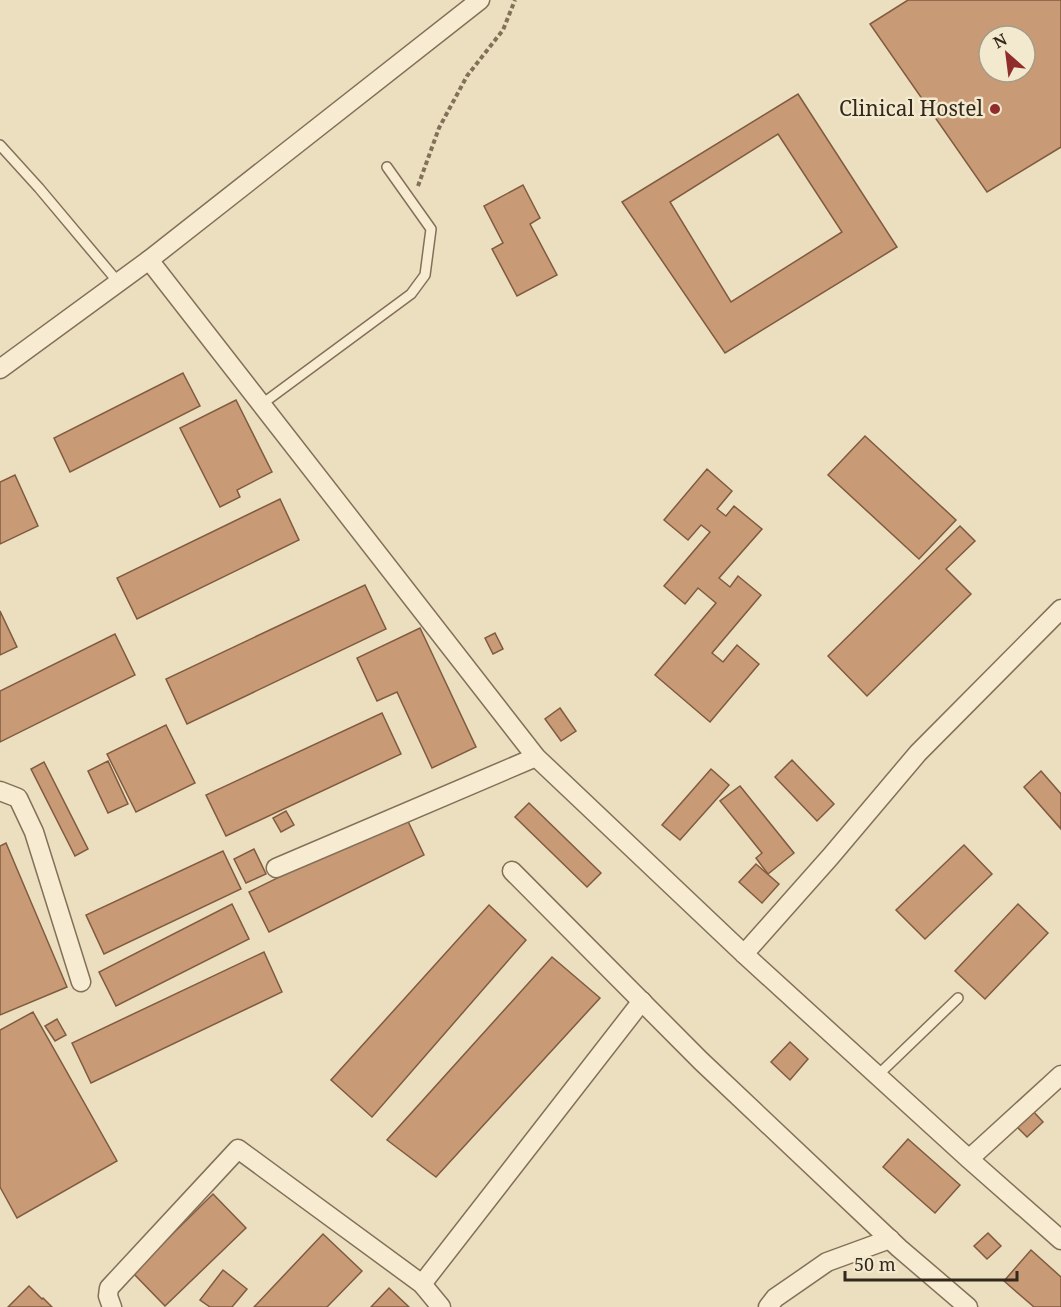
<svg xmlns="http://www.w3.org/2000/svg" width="1061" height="1307" font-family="'Noto Serif',serif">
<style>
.building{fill:#c89a76;stroke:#815b3f;stroke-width:1.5;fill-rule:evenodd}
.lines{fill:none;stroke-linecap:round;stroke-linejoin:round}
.lane-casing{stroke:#837058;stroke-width:12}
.street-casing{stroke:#837058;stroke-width:21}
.path{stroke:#837058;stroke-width:4;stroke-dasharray:4.5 3;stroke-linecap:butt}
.lane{stroke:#f7ecd1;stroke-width:9}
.street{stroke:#f7ecd1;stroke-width:18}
.poi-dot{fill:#902c2b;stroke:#f3e9ce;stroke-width:2}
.labels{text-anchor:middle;stroke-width:5;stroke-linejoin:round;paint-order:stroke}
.poi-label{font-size:21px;fill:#33281c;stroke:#f3e9ce;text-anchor:end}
</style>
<rect width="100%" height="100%" fill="#ebdfbf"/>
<!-- building -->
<g class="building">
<path d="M908,0H1061V147L987,192L870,24ZM989,36H1025V72H989Z"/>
<path d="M798,94L897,247L725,353L622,202ZM778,134L842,232L731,302L670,202Z"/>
<polygon points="523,185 540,218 530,224 557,275 517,296 492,249 503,243 484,206"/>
<polygon points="183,373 200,406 70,472 54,438"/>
<polygon points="236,400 272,472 237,490 240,497 220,507 180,428"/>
<polygon points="865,436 956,520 919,559 828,475"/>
<polygon points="707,469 732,491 717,509 726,516 734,506 762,529 719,578 730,587 738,576 761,595 712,653 723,662 737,645 759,664 710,722 655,675 716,603 698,588 685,604 664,586 710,532 701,525 688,540 664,520"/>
<polygon points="15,475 38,526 0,544 0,482"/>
<polygon points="280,499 299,540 137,619 117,578"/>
<polygon points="960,526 975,541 946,569 971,594 867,696 828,656"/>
<polygon points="365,585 386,629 187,724 166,679"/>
<polygon points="0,611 17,647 0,655"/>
<polygon points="420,628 476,747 432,768 397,692 377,701 357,658"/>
<polygon points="495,633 503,649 493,654 485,638"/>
<polygon points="115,634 135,675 0,742 0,691"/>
<polygon points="560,708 576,731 561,741 545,719"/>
<polygon points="382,713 401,754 226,836 206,795"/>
<polygon points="166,725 195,783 136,812 107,754"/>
<polygon points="792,760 834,804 817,821 775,777"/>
<polygon points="108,761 128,804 108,813 88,771"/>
<polygon points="44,762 88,849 75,856 31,769"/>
<polygon points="711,769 729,785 680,840 662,825"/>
<polygon points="1041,771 1061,794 1061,829 1024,787"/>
<polygon points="740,786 794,853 768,874 756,858 762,853 720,801"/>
<polygon points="529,803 601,873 587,887 515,817"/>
<polygon points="286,811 294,825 281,832 273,818"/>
<polygon points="405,815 424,855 269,932 249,892"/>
<polygon points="6,843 67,987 0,1015 0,846"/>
<polygon points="964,845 992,874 925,939 896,910"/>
<polygon points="254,849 266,874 246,883 234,859"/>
<polygon points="223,851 241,889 104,954 86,915"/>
<polygon points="756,864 779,884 762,903 739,882"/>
<polygon points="232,904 249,939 116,1006 99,972"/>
<polygon points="1018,904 1048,933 985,999 955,971"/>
<polygon points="489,905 526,940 372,1117 331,1080"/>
<polygon points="264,952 282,992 91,1083 72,1043"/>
<polygon points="552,957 600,998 436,1177 387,1140"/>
<polygon points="33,1012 117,1161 17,1218 0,1187 0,1030"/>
<polygon points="57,1019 66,1035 55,1041 45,1026"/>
<polygon points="790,1042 808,1059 790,1080 771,1062"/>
<polygon points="1032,1110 1043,1122 1027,1137 1016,1126"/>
<polygon points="908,1139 960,1185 935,1213 883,1167"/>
<polygon points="213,1194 246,1228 165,1306 133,1273"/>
<polygon points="988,1233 1001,1246 987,1259 974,1246"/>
<polygon points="323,1234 362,1271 327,1307 254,1307"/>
<polygon points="1031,1250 1061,1277 1061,1307 1034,1307 1004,1281"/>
<polygon points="223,1270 247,1289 232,1307 210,1307 200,1300"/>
<polygon points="29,1286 42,1299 43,1298 52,1307 8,1307"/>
<polygon points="389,1288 409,1307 371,1307"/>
</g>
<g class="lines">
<defs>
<g id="lane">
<polyline points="0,145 39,188 118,282"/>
<polyline points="262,404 411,294 425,275 431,229 387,167"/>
<polyline points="877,1076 958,998"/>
</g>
<g id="street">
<polyline points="149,260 536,757 744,954 969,1159 1061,1240"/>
<polyline points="0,369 149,260 480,0"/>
<polyline points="0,791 18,798 34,832 81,982"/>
<polyline points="276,868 536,757"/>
<polyline points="512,871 701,1061 899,1248 968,1307"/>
<polyline points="744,954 831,856 918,753 1061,609"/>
<polyline points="969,1159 1061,1075"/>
<polyline points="422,1284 642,1001"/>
<polyline points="112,1307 108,1296 109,1288 238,1149 422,1284 441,1307"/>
<polyline points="768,1307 775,1298 827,1262 890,1239"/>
</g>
</defs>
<!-- lane casing -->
<use href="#lane" class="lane-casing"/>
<!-- street casing -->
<use href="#street" class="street-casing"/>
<!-- path -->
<polyline class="path" points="418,186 439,128 467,76 503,30 515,0"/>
<!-- lane -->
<use href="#lane" class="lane"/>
<!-- street -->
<use href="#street" class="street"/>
</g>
<!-- markers -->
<circle class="poi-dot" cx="995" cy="109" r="6"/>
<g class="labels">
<!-- poi labels -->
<g class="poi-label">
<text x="983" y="116">Clinical Hostel</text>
</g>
</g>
<!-- north arrow -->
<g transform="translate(1007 54) rotate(332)"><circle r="28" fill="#f3e9ce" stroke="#a69c87" stroke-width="1.5"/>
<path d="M0-4.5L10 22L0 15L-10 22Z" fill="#902c2b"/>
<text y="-9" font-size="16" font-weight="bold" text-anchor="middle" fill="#33281c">N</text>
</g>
<!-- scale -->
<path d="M845 1271v9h172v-9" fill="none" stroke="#33281c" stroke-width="3"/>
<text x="854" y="1271" font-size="18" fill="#33281c" stroke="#f3e9ce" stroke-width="4.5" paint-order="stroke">50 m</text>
</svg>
